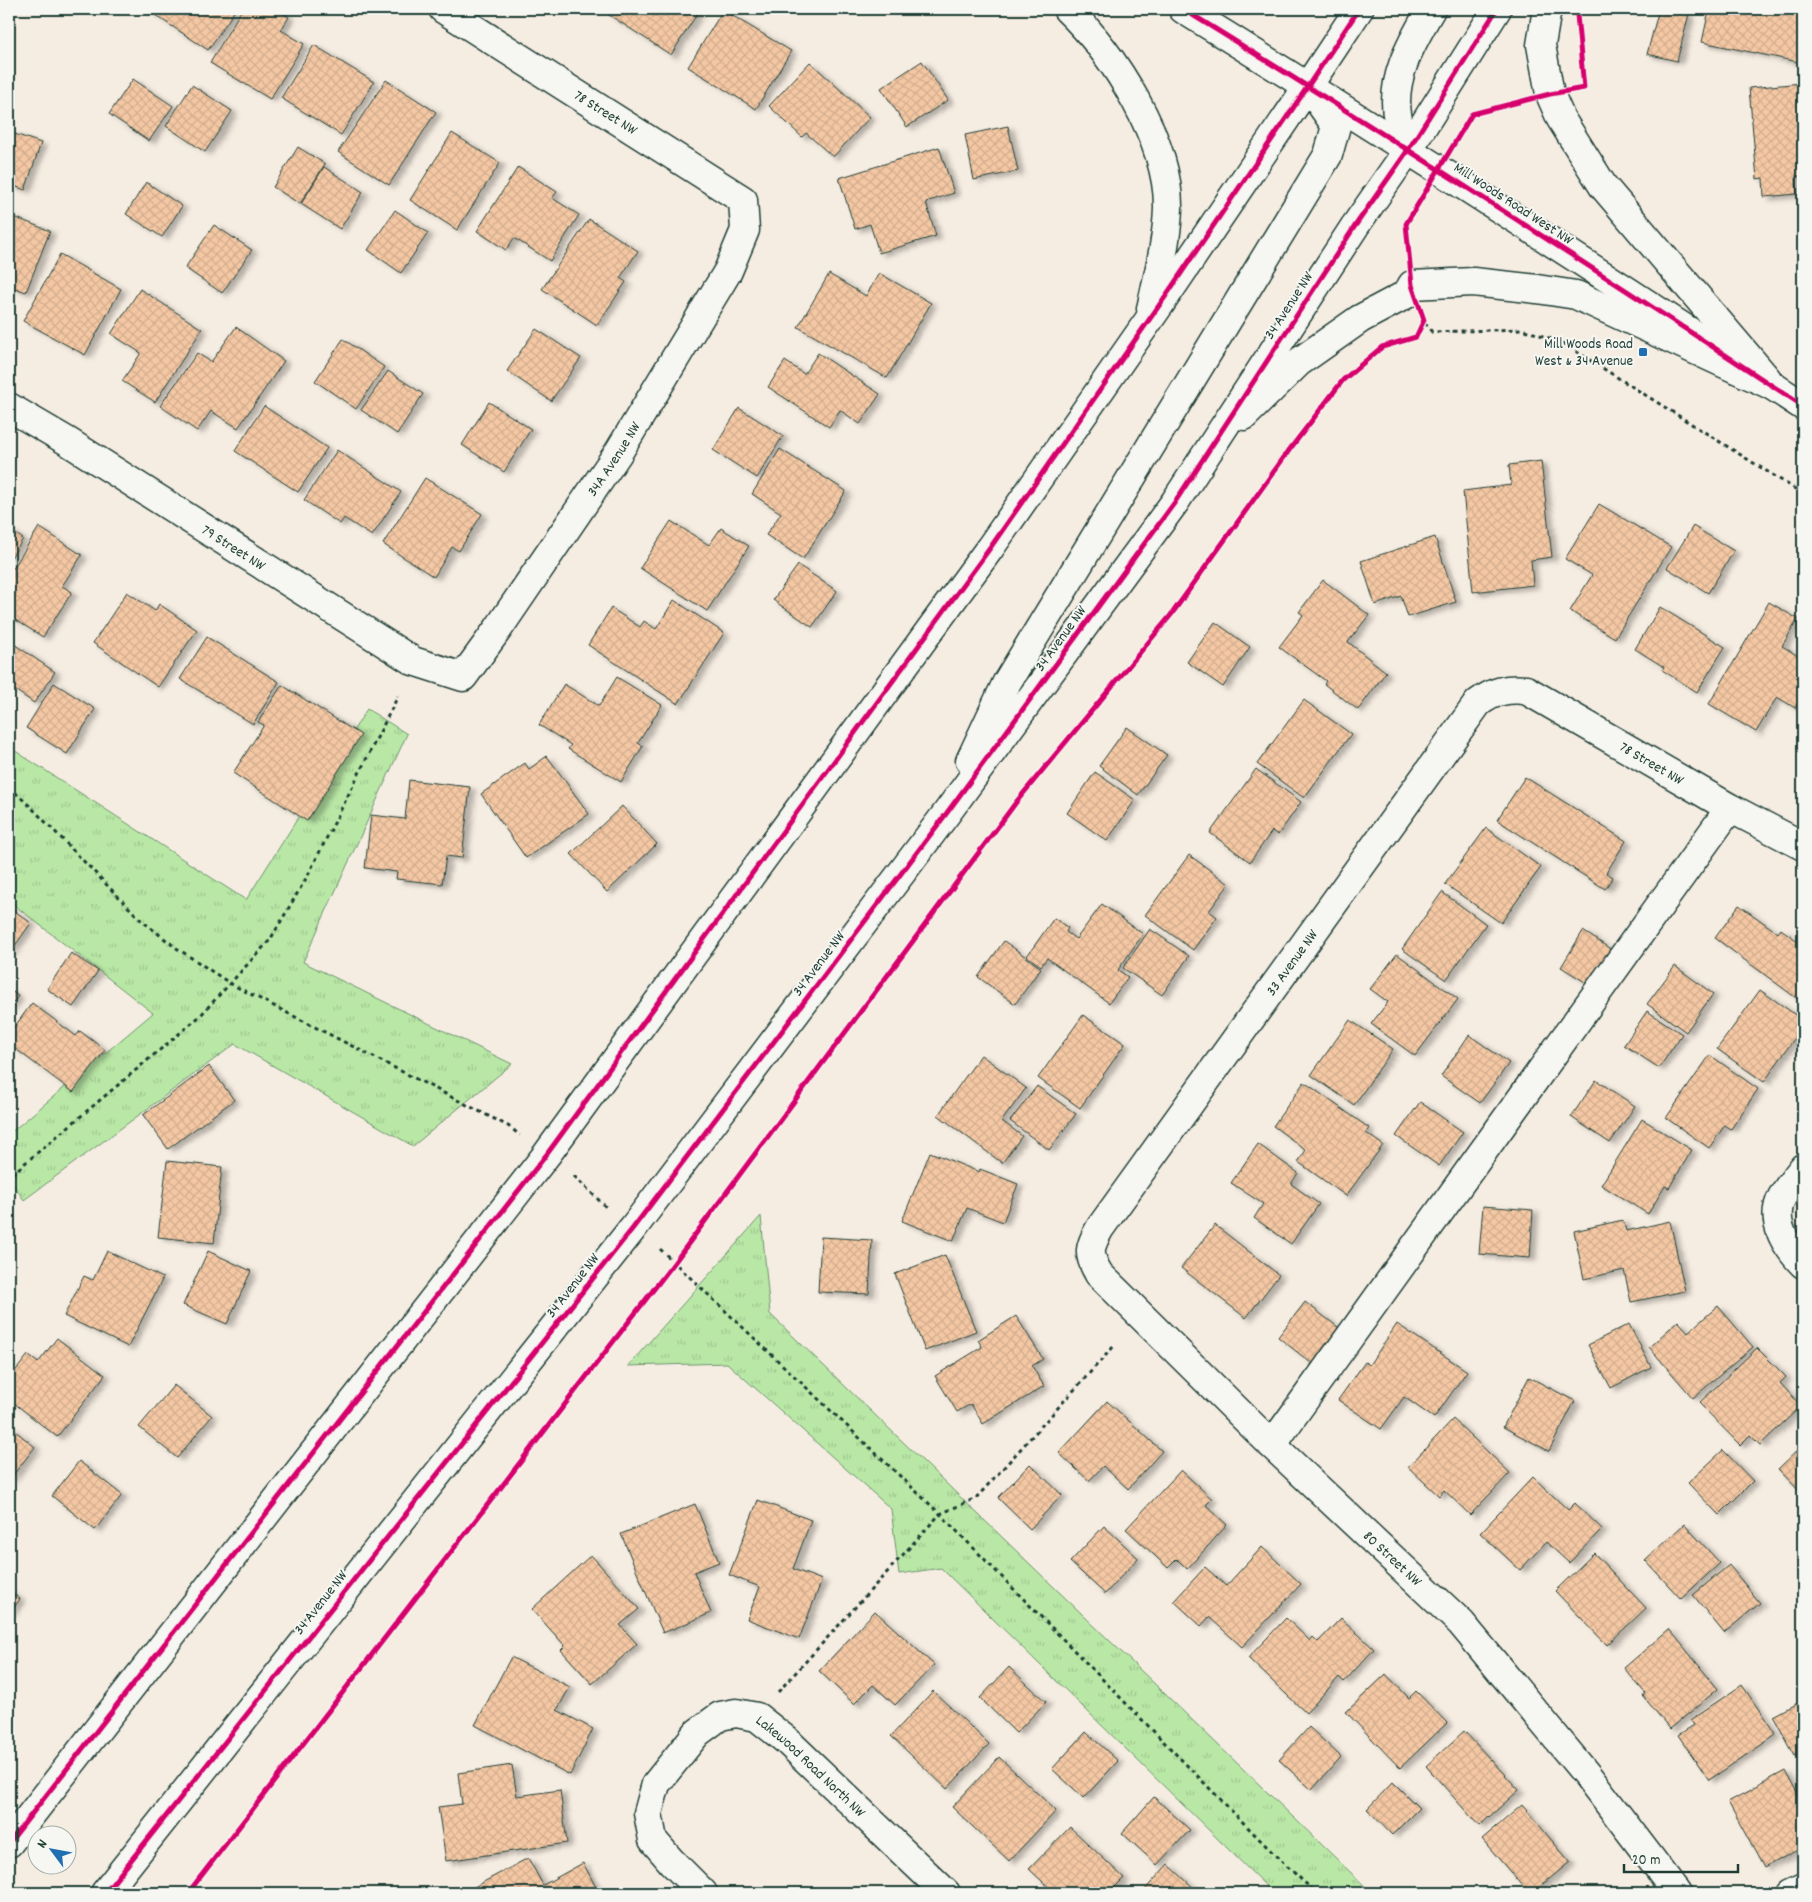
<svg xmlns="http://www.w3.org/2000/svg" width="1812" height="1902" font-family="Dekko,sans-serif">
<style>
.park{fill:url(#park-tufts);stroke:#6c926d}
.building{fill:url(#building-cross-hatch);stroke:#1f3d34;filter:url(#shadow)}
.lines{fill:none;stroke-linecap:round;stroke-linejoin:round}
.minor-casing{stroke:#1f3d34;stroke-width:31}
.major-casing{stroke:#1f3d34;stroke-width:31}
.path{stroke:#1f3d34;stroke-width:3;stroke-dasharray:4 4;stroke-linecap:butt}
.minor{stroke:#f6f6f2;stroke-width:28}
.major{stroke:#f6f6f2;stroke-width:28}
.cycleway-casing{stroke:#f6f6f2;stroke-width:8}
.cycleway{stroke:#d6006c;stroke-width:5}
.poi-dot{fill:#1f6fb2;stroke:#f6f6f2;stroke-width:2}
.labels{text-anchor:middle;stroke-width:4;stroke-linejoin:round;paint-order:stroke}
.street-label{font-size:15px;fill:#1f3d34;stroke:#f6f6f2}
.poi-label{font-size:15px;fill:#1f3d34;stroke:#f6f6f2;text-anchor:end}
</style>
<defs>
<pattern id="park-tufts" width="24" height="20" patternUnits="userSpaceOnUse" patternTransform="scale(1.25)"><rect width="24" height="20" fill="#b9e8a6"/><path d="M3 7l-1-3M5 7V3M7 7l1-3M15 17l-1-3M17 17v-4M19 17l1-3" fill="none" stroke="#9fc890"/></pattern>
<pattern id="building-cross-hatch" width="8" height="8" patternUnits="userSpaceOnUse" patternTransform="scale(1.25)"><rect width="8" height="8" fill="#f5c8a4"/><path d="M0 0l8 8M0 8l8-8" fill="none" stroke="#d2ad8e"/></pattern>
<filter id="shadow"><feDropShadow dx="5.5" dy="3" stdDeviation="2.5" flood-color="#0004"/></filter>
</defs>
<rect width="100%" height="100%" fill="#f6ede2"/>
<filter id="ink" filterUnits="userSpaceOnUse"><feTurbulence type="fractalNoise" baseFrequency=".02" numOctaves="2"/><feDisplacementMap in="SourceGraphic" scale="10" xChannelSelector="R" yChannelSelector="G"/><feConvolveMatrix kernelMatrix="1 2 1 2 8 2 1 2 1" color-interpolation-filters="sRGB"/></filter>
<g filter="url(#ink)">
<!-- park -->
<g class="park">
<polygon points="367,709 407,734 303,962 512,1064 413,1146 235,1044 24,1200 9,1178 9,1134 153,1013 9,901 9,747 246,900"/>
<polygon points="761,1216 770,1314 1372,1893 1273,1893 941,1568 899,1574 891,1509 727,1363 628,1366"/>
</g>
<!-- building -->
<g class="building">
<polygon points="151,9 236,9 208,50 149,11"/>
<polygon points="242,9 276,9 289,17 281,30 304,44 270,99 210,63"/>
<polygon points="609,9 700,9 671,55 606,13"/>
<polygon points="1659,9 1669,9 1689,14 1677,61 1647,54"/>
<polygon points="1737,9 1803,9 1803,63 1702,42 1709,10 1736,15"/>
<polygon points="723,10 791,51 756,109 688,67"/>
<polygon points="314,45 374,82 341,135 281,98"/>
<polygon points="922,61 948,100 907,127 881,88"/>
<polygon points="810,62 870,117 833,157 806,133 802,137 769,106"/>
<polygon points="133,79 173,106 149,141 109,114"/>
<polygon points="386,80 436,112 389,185 338,152"/>
<polygon points="1802,83 1803,176 1796,176 1797,194 1764,197 1763,178 1757,179 1749,88"/>
<polygon points="192,85 232,111 205,152 166,126"/>
<polygon points="1008,126 1018,171 974,180 965,135"/>
<polygon points="9,132 41,143 25,190 9,184"/>
<polygon points="452,133 500,163 457,230 410,200"/>
<polygon points="298,147 325,164 300,204 273,187"/>
<polygon points="939,147 954,193 926,202 936,236 879,253 870,224 855,229 839,178"/>
<polygon points="324,167 363,192 340,229 301,204"/>
<polygon points="518,167 557,192 552,198 579,215 550,261 514,238 506,250 477,231"/>
<polygon points="146,182 182,206 162,237 126,214"/>
<polygon points="395,210 428,233 401,273 368,250"/>
<polygon points="9,215 50,231 26,292 9,286"/>
<polygon points="589,219 638,251 620,278 626,282 597,325 542,289"/>
<polygon points="214,225 252,250 222,293 185,268"/>
<polygon points="60,254 121,289 85,355 23,321"/>
<polygon points="879,273 931,303 887,378 798,327 829,274 866,296"/>
<polygon points="140,289 202,329 155,402 122,381 141,353 111,334"/>
<polygon points="236,327 284,361 238,428 211,411 197,431 160,406 197,353 211,362"/>
<polygon points="536,329 581,358 551,401 507,371"/>
<polygon points="343,339 384,367 356,409 315,381"/>
<polygon points="818,353 880,394 860,424 840,410 829,427 768,387 785,361 804,374"/>
<polygon points="388,371 423,394 397,434 361,410"/>
<polygon points="489,402 531,429 504,472 462,445"/>
<polygon points="264,406 327,448 298,492 235,451"/>
<polygon points="739,408 783,436 757,478 713,450"/>
<polygon points="780,449 846,491 803,559 766,535 781,513 752,494"/>
<polygon points="337,450 401,492 372,536 344,518 340,524 304,500"/>
<polygon points="1541,461 1552,557 1531,560 1533,585 1473,592 1463,491 1511,485 1509,465"/>
<polygon points="425,478 482,514 459,551 452,547 434,577 383,544"/>
<polygon points="1599,504 1671,547 1615,638 1570,611 1592,575 1565,559"/>
<polygon points="671,521 709,545 721,528 749,546 707,611 640,568"/>
<polygon points="1693,526 1734,551 1708,593 1667,568"/>
<polygon points="39,527 82,555 62,586 72,592 43,637 9,616 9,575"/>
<polygon points="9,529 23,539 9,561"/>
<polygon points="1435,537 1456,602 1408,617 1401,596 1375,605 1361,561"/>
<polygon points="798,565 837,591 812,627 773,600"/>
<polygon points="1323,580 1369,615 1348,642 1386,672 1358,710 1324,684 1326,681 1279,647 1303,615 1299,612"/>
<polygon points="127,592 155,611 159,604 197,630 158,687 93,643"/>
<polygon points="674,600 724,633 678,704 588,645 611,608 640,627 644,621 656,629"/>
<polygon points="1769,602 1798,619 1782,646 1803,659 1803,694 1795,708 1777,697 1756,732 1709,704"/>
<polygon points="1660,607 1725,647 1697,692 1662,670 1664,667 1635,649"/>
<polygon points="1215,622 1250,647 1223,687 1187,662"/>
<polygon points="207,637 279,682 253,724 180,679"/>
<polygon points="14,644 55,672 34,703 9,686 9,651"/>
<polygon points="617,677 662,705 638,743 643,746 621,782 568,749 571,745 539,725 564,684 599,706"/>
<polygon points="54,683 95,709 67,754 26,728"/>
<polygon points="282,685 361,735 307,821 233,773 264,725 258,722"/>
<polygon points="1304,700 1351,734 1304,798 1257,764"/>
<polygon points="1803,724 1803,736 1798,733"/>
<polygon points="1127,727 1167,755 1138,795 1099,766"/>
<polygon points="547,756 589,814 526,858 481,794 525,763 529,769"/>
<polygon points="1256,769 1301,802 1278,835 1272,831 1250,862 1210,833"/>
<polygon points="1095,772 1135,800 1107,841 1067,813"/>
<polygon points="1525,777 1626,841 1606,873 1613,877 1605,889 1497,820"/>
<polygon points="409,780 470,787 462,858 446,856 442,884 396,879 397,872 365,868 371,815 405,819"/>
<polygon points="622,806 657,844 607,892 571,854"/>
<polygon points="1486,828 1541,867 1501,923 1445,884"/>
<polygon points="1189,855 1229,884 1209,911 1217,917 1193,950 1145,915"/>
<polygon points="1442,892 1486,924 1446,980 1402,949"/>
<polygon points="1102,904 1143,934 1118,970 1128,977 1109,1003 1047,958 1041,966 1027,956 1054,918 1068,928 1066,932 1076,939"/>
<polygon points="1739,905 1778,933 1781,929 1803,945 1803,1003 1715,938"/>
<polygon points="9,907 31,923 9,954"/>
<polygon points="1150,929 1189,956 1162,995 1123,968"/>
<polygon points="1583,931 1615,952 1593,987 1561,967"/>
<polygon points="1004,941 1041,968 1015,1004 978,977"/>
<polygon points="71,953 98,971 73,1007 47,989"/>
<polygon points="1397,954 1458,999 1415,1056 1371,1024 1388,1002 1370,989"/>
<polygon points="1675,966 1713,994 1686,1032 1647,1004"/>
<polygon points="9,989 18,996 9,1009"/>
<polygon points="1760,990 1803,1020 1803,1026 1764,1082 1717,1049"/>
<polygon points="32,1003 76,1036 80,1031 105,1050 73,1092 9,1044 9,1034"/>
<polygon points="1647,1011 1682,1034 1659,1068 1624,1045"/>
<polygon points="1083,1015 1125,1044 1080,1108 1038,1078"/>
<polygon points="1350,1020 1393,1049 1354,1105 1311,1075"/>
<polygon points="1469,1035 1509,1063 1480,1103 1441,1076"/>
<polygon points="981,1055 1026,1088 1002,1121 1022,1136 1002,1163 938,1115"/>
<polygon points="1710,1055 1758,1089 1731,1129 1725,1125 1709,1148 1666,1118"/>
<polygon points="209,1066 234,1100 168,1149 143,1115"/>
<polygon points="1596,1080 1635,1106 1610,1143 1571,1117"/>
<polygon points="1304,1082 1369,1128 1366,1133 1383,1145 1346,1196 1298,1162 1306,1150 1273,1126"/>
<polygon points="1037,1086 1076,1114 1049,1150 1010,1121"/>
<polygon points="1420,1102 1463,1132 1439,1166 1396,1136"/>
<polygon points="1642,1119 1692,1150 1669,1188 1665,1186 1648,1214 1601,1185"/>
<polygon points="1258,1144 1298,1173 1291,1184 1319,1204 1291,1244 1254,1218 1263,1204 1231,1183"/>
<polygon points="930,1152 979,1172 980,1169 1018,1184 1003,1222 967,1208 953,1241 902,1221"/>
<polygon points="167,1161 222,1167 214,1243 158,1237"/>
<polygon points="1483,1206 1533,1210 1530,1258 1479,1254"/>
<polygon points="1623,1220 1626,1231 1670,1221 1685,1291 1631,1302 1624,1270 1584,1279 1574,1231"/>
<polygon points="1215,1225 1279,1275 1246,1318 1181,1268"/>
<polygon points="821,1237 872,1240 869,1294 818,1292"/>
<polygon points="107,1251 163,1278 128,1347 64,1316 84,1276 93,1280"/>
<polygon points="208,1251 251,1271 227,1324 183,1305"/>
<polygon points="945,1255 976,1331 925,1351 895,1274"/>
<polygon points="1305,1302 1343,1331 1315,1366 1278,1337"/>
<polygon points="1718,1306 1753,1347 1693,1398 1649,1347 1678,1321 1688,1332"/>
<polygon points="1016,1316 1043,1359 1032,1366 1044,1386 983,1424 971,1404 957,1412 935,1376 982,1347 978,1340"/>
<polygon points="1397,1324 1467,1371 1434,1418 1404,1397 1381,1429 1338,1400 1365,1362 1369,1365"/>
<polygon points="1629,1324 1651,1367 1611,1388 1588,1345"/>
<polygon points="57,1338 105,1375 57,1437 9,1399 9,1379 28,1355 38,1363"/>
<polygon points="1757,1348 1786,1377 1780,1383 1801,1406 1760,1445 1750,1435 1740,1445 1699,1403"/>
<polygon points="1529,1377 1575,1401 1549,1451 1503,1427"/>
<polygon points="174,1385 212,1416 177,1458 139,1427"/>
<polygon points="1107,1401 1162,1451 1128,1489 1103,1466 1089,1481 1059,1453"/>
<polygon points="1453,1419 1510,1473 1470,1515 1444,1490 1439,1496 1408,1467"/>
<polygon points="9,1426 35,1447 9,1480"/>
<polygon points="1803,1445 1803,1495 1778,1469"/>
<polygon points="1723,1450 1753,1481 1719,1515 1688,1483"/>
<polygon points="79,1461 122,1495 95,1530 52,1496"/>
<polygon points="1030,1464 1062,1495 1030,1529 998,1498"/>
<polygon points="1181,1470 1212,1499 1206,1505 1227,1525 1187,1569 1177,1559 1168,1568 1126,1529"/>
<polygon points="1533,1477 1568,1510 1575,1503 1602,1529 1569,1563 1546,1542 1520,1570 1480,1533"/>
<polygon points="758,1500 811,1520 793,1569 822,1580 799,1639 747,1619 760,1587 729,1575"/>
<polygon points="695,1504 719,1562 694,1572 711,1613 663,1633 621,1534"/>
<polygon points="1684,1524 1720,1563 1681,1599 1645,1560"/>
<polygon points="1104,1526 1138,1558 1105,1594 1070,1562"/>
<polygon points="1262,1547 1301,1584 1242,1647 1209,1617 1201,1626 1174,1601 1205,1567 1226,1586"/>
<polygon points="1594,1553 1646,1608 1607,1645 1555,1591"/>
<polygon points="591,1555 639,1609 620,1625 637,1644 592,1684 561,1650 565,1646 532,1609"/>
<polygon points="1729,1565 1760,1603 1724,1633 1693,1595"/>
<polygon points="9,1591 20,1599 9,1614"/>
<polygon points="875,1611 934,1665 895,1705 873,1685 854,1704 819,1671"/>
<polygon points="1286,1618 1310,1641 1313,1637 1318,1642 1341,1618 1374,1649 1344,1682 1339,1677 1306,1713 1248,1658"/>
<polygon points="1669,1629 1718,1689 1670,1729 1643,1696 1645,1693 1624,1668"/>
<polygon points="511,1657 570,1687 557,1710 593,1729 570,1775 475,1725"/>
<polygon points="1009,1667 1046,1702 1016,1733 980,1698"/>
<polygon points="1386,1674 1409,1698 1416,1691 1447,1723 1400,1768 1346,1712"/>
<polygon points="1742,1685 1776,1735 1709,1780 1678,1735 1694,1725 1690,1720"/>
<polygon points="933,1691 989,1744 947,1789 891,1736"/>
<polygon points="1803,1700 1803,1752 1795,1756 1773,1716"/>
<polygon points="1309,1727 1341,1757 1312,1790 1279,1760"/>
<polygon points="1464,1731 1519,1790 1479,1826 1426,1766"/>
<polygon points="1086,1732 1118,1761 1084,1798 1052,1769"/>
<polygon points="999,1757 1056,1811 1009,1861 952,1807"/>
<polygon points="512,1765 517,1796 560,1790 567,1843 446,1861 438,1807 462,1804 458,1773"/>
<polygon points="1785,1771 1803,1805 1803,1847 1764,1868 1728,1802"/>
<polygon points="1393,1782 1419,1808 1392,1835 1367,1809"/>
<polygon points="1154,1797 1190,1830 1157,1865 1122,1833"/>
<polygon points="1522,1805 1570,1862 1532,1893 1528,1893 1482,1839"/>
<polygon points="1070,1827 1124,1878 1109,1893 1055,1893 1029,1869"/>
<polygon points="528,1858 543,1885 583,1863 599,1893 463,1893"/>
<polygon points="1168,1864 1199,1893 1142,1893"/>
</g>
<g class="lines">
<defs>
<g id="minor">
<path d="M1183,9C1392,138 1598,271 1803,406"/>
<path id="s1" d="M9,407L67,441L413,661L463,677L498,629L618,453L728,271L745,230L743,200L443,9"/>
<path d="M1803,1168C1796,1177 1788,1187 1782,1197C1769,1222 1787,1247 1803,1264"/>
<polyline points="1272,1445 1730,808"/>
<path id="s2" d="M703,1893L671,1861L653,1840L648,1813L656,1784L697,1733L720,1716L736,1713L757,1717L786,1740L946,1893"/>
<path id="s3" d="M1677,1893L1587,1775L1461,1623L1272,1445L1099,1274C1087,1254 1089,1247 1100,1228L1478,703C1494,691 1507,688 1526,690L1730,808L1803,846"/>
<polyline points="1790,1893 1803,1887"/>
</g>
<g id="major">
<path d="M1067,9C1114,54 1169,141 1168,208C1167,242 1158,275 1151,309"/>
<polyline points="1547,9 1541,45 1550,94 1561,119 1603,186 1767,379"/>
<path d="M1408,150C1405,140 1401,130 1398,120C1389,80 1412,42 1431,9"/>
<polyline points="1244,416 1299,362 1360,319 1407,294 1412,285 1473,282 1537,289 1576,295 1773,386"/>
<polyline points="970,761 1007,682 1328,155 1336,126 1308,86"/>
<polyline points="9,1843 547,1154 990,548 1165,297 1308,86 1359,9"/>
<polyline points="105,1893 633,1228 946,814 1175,502 1355,226 1408,150 1497,9"/>
</g>
</defs>
<!-- minor casing -->
<use href="#minor" class="minor-casing"/>
<!-- major casing -->
<use href="#major" class="major-casing"/>
<!-- path -->
<g class="path">
<polyline points="1425,323 1432,332 1522,329 1561,342 1803,494"/>
<polyline points="9,787 31,807 141,920 175,947 231,984 508,1126 520,1135"/>
<polyline points="12,1174 199,1017 270,940 308,875 398,696"/>
<polyline points="574,1176 607,1208"/>
<polyline points="660,1249 940,1514 1277,1857 1316,1893"/>
<polyline points="778,1692 940,1514 976,1498 1115,1345"/>
</g>
<!-- minor -->
<use href="#minor" class="minor"/>
<!-- major -->
<use href="#major" class="major"/>
<defs>
<g id="cycleway">
<path d="M1183,9C1392,138 1598,271 1803,406"/>
<polyline points="9,1843 547,1154 990,548 1165,297 1308,86 1359,9"/>
<polyline points="105,1893 633,1228 946,814 1175,502 1355,226 1408,150 1497,9"/>
<polyline points="188,1893 674,1263 1017,801 1171,615 1290,449 1343,380 1382,347 1416,337 1424,320 1412,285 1406,224 1472,114 1550,94 1584,88 1577,15 1579,9"/>
</g>
</defs>
<!-- cycleway casing -->
<use href="#cycleway" class="cycleway-casing"/>
<!-- cycleway -->
<use href="#cycleway" class="cycleway"/>
</g>
</g>
<!-- markers -->
<rect class="poi-dot" x="1638" y="347" width="10" height="10" rx="2.5"/>
<g class="labels">
<!-- street labels -->
<g class="street-label">
<text transform="translate(606 112) rotate(32)" y="5">78 Street NW</text>
<text transform="translate(1514 203) rotate(33)" y="5">Mill Woods Road West NW</text>
<text transform="translate(1288 305) rotate(-57)" y="5">34 Avenue NW</text>
<text dy="5" stroke="none"><textPath href="#s1" startOffset="795">34A Avenue NW</textPath></text>
<text dy="5" stroke="none"><textPath href="#s1" startOffset="265">79 Street NW</textPath></text>
<text transform="translate(1060 638) rotate(-54)" y="5">34 Avenue NW</text>
<text dy="5" stroke="none"><textPath href="#s3" startOffset="1742">78 Street NW</textPath></text>
<text dy="5" stroke="none"><textPath href="#s3" startOffset="1226">33 Avenue NW</textPath></text>
<text transform="translate(818 963) rotate(-53)" y="5">34 Avenue NW</text>
<text transform="translate(572 1285) rotate(-52)" y="5">34 Avenue NW</text>
<text transform="translate(1393 1558) rotate(43)" y="5">80 Street NW</text>
<text transform="translate(320 1602) rotate(-52)" y="5">34 Avenue NW</text>
<text dy="5" stroke="none"><textPath href="#s2" startOffset="335">Lakewood Road North NW</textPath></text>
</g>
<!-- poi labels -->
<g class="poi-label">
<text x="1633" y="348">Mill Woods Road<tspan x="1633" dy="17">West &amp; 34 Avenue</tspan></text>
</g>
</g>
<!-- margin -->
<rect width="1812" height="1902" fill="none" stroke="#f6f6f2" stroke-width="30"/>
<rect x="15" y="15" width="1782" height="1872" fill="none" stroke="#1f3d34" stroke-width="2" filter="url(#ink)"/>
<!-- north arrow -->
<g transform="translate(52 1850) rotate(302)"><circle r="24" fill="#f6f6f2" stroke="#a0aca6"/>
<path d="M0-4L9 19L0 12L-9 19Z" fill="#1f6fb2"/>
<text y="-8" font-size="14" font-weight="bold" text-anchor="middle" fill="#1f3d34">N</text>
</g>
<!-- scale -->
<path d="M1624 1864v8h114v-8" fill="none" stroke="#1f3d34" stroke-width="2.5"/>
<text x="1632" y="1864" font-size="15" fill="#1f3d34" stroke="#f6f6f2" stroke-width="4" paint-order="stroke">20 m</text>
</svg>
